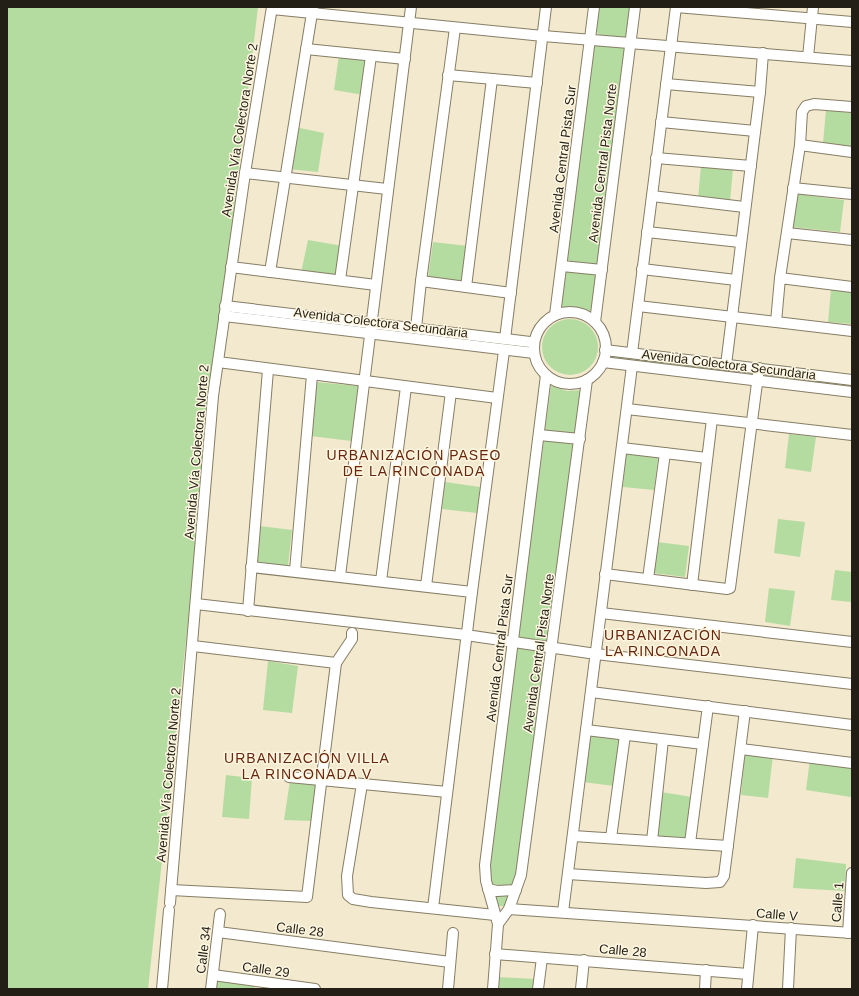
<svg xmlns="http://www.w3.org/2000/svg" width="859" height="996" font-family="Helvetica,sans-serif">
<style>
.green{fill:#b4dca0}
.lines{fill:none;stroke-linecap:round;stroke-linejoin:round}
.minor-casing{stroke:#867d65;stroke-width:12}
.minor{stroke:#fff;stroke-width:10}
.labels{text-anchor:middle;stroke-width:3;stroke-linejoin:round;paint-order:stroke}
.street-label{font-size:13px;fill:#231f16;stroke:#fef6e1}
.neighbourhood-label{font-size:14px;letter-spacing:1px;fill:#67260d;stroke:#fef6e1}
</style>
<rect width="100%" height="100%" fill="#f3e9ce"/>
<!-- green -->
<g class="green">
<polygon points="7,7 258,7 222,310 148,989 7,989"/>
<polygon points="598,7 632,7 627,37 601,37 595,30"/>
<polygon points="595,45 624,46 625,49 601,258 597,265 572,263 566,258 593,48"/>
<polygon points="339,55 368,58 364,95 334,90"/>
<polygon points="826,110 852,113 852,146 823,143"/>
<polygon points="295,127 324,133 318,172 288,169"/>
<polygon points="701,166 733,169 730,201 698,198"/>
<polygon points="798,194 844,200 840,232 791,227"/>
<polygon points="308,240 343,246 339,278 301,273"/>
<polygon points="433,242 468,246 464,283 428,278"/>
<polygon points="566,271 593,273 597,279 591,316 575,309 559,311 564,273"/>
<polygon points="831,289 852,291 852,324 828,322"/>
<circle cx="570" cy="347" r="28"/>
<polygon points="612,356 719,368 720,371 612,359"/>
<polygon points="769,374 852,384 852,388 769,378"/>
<polygon points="316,382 358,386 351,441 311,436"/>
<polygon points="551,386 567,391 582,390 577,431 574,435 545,430"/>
<polygon points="789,434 816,437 811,472 785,468"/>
<polygon points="544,440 574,443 548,643 519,638 518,634"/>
<polygon points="626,454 658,458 654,490 623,487"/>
<polygon points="445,482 480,487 477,513 442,509"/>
<polygon points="778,519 805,522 800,557 774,553"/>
<polygon points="260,526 292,530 288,566 257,562"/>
<polygon points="657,542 689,546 685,577 653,573"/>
<polygon points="835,570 852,572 852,602 831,600"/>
<polygon points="769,588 795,591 790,626 765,622"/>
<polygon points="518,647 546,651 520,873 514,883 504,890 492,885 488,874 516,649"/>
<polygon points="268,661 298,666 292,713 263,710"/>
<polygon points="592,734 619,738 621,740 614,786 583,782 588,737"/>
<polygon points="745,752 773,755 768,798 741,795"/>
<polygon points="810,759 852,764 851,797 806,790"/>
<polygon points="226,775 252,778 249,819 222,817"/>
<polygon points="290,781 318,784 312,821 284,820"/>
<polygon points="661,792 692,797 686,838 656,837"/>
<polygon points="796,858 846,864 845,891 793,888"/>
<polygon points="493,894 511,896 505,906 495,906"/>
<polygon points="497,977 536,979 535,989 495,989"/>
<polygon points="218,980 253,985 255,989 214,989 215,982"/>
</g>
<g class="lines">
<defs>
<g id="minor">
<polyline points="676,7 852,22"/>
<polyline points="272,9 543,36 852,61"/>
<polyline points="306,49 405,59"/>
<polyline points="808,57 813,7"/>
<polyline points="448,75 537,83"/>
<polyline points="666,84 760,92"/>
<polyline points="661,122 755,131"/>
<polyline points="800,145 852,152"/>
<polyline points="656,158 751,166"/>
<polyline points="245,173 387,189"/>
<polyline points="793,188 852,194"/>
<polyline points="652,196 744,207"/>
<polyline points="647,232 740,242"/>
<polyline points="787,233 852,240"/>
<polyline points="562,266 602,270"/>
<polyline points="231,267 376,285"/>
<polyline points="642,269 736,280"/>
<polyline points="270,272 313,7"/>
<polyline points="780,278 800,145 802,112 806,106 814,104 852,107"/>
<polyline points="340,280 371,56"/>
<polyline points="421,281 511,293"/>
<polyline points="466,287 492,79"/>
<polyline points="852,287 780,278 776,322 852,331"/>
<polyline points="225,306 530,342 534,341"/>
<polyline points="638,306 776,322"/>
<circle cx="570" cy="348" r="36"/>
<polyline points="555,315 594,7"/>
<polyline points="224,316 534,353"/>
<polyline points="595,322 635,7"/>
<polyline points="416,328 421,281 455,28"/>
<polyline points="505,339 546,7"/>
<polyline points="605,350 852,380"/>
<polyline points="632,353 676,7"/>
<polyline points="218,362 497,398"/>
<polyline points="603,362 852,392"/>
<polyline points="726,365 760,92 763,53"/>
<polyline points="627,409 852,435"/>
<polyline points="539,435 580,439"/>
<polyline points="622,448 707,458"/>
<polyline points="251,567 472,592"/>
<polyline points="295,571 312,375"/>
<polyline points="605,574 727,589 730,588 759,368"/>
<polyline points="340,576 411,7"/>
<polyline points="648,579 665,453"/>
<polyline points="381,581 406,387"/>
<polyline points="692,585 712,419"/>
<polyline points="426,586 451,392"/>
<polyline points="196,604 466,635 596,654 852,684"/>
<polyline points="248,611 268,370"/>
<polyline points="601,613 852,642"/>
<polyline points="193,646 336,663"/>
<polyline points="591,692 852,725"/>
<polyline points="586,730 703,744"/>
<polyline points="741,749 852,763"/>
<polyline points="289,777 447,792"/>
<polyline points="362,784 347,876 348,895 353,899 371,902 495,915"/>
<polyline points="573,836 728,846"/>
<polyline points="611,838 625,735"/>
<polyline points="652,841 663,740"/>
<polyline points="690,843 708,706"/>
<polyline points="568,874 706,883 720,882 724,876 745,711"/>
<polyline points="488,889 497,891 516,890"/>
<polyline points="171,890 307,897 336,663 352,639 352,633"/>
<polyline points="170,903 213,396 245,173 272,7"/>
<polyline points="433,908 472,592 504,351"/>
<polyline points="509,909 852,933"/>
<polyline points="563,912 632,366"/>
<polyline points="498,924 509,909 521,875 587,380"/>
<polyline points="218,932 450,962"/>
<polyline points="848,933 852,873"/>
<polyline points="495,954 748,974"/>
<polyline points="213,975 315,989"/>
<polyline points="162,989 169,910"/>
<polyline points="211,989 220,914"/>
<polyline points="448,989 453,933"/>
<polyline points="493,989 498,924 486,881 485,865 546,375"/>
<polyline points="538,989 542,958"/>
<polyline points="581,989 584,960"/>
<polyline points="705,989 706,970"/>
<polyline points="747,989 753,925"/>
<polyline points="788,989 791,928"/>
</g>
</defs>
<!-- minor casing -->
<use href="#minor" class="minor-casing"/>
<!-- minor -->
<use href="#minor" class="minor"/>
</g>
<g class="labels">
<!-- street labels -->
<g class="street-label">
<text transform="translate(239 130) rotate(-81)" y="5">Avenida Vía Colectora Norte 2</text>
<text transform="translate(562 159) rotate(-83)" y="5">Avenida Central Pista Sur</text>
<text transform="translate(602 163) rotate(-83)" y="5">Avenida Central Pista Norte</text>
<text transform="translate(381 322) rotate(7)" y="5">Avenida Colectora Secundaria</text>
<text transform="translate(729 364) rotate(7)" y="5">Avenida Colectora Secundaria</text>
<text transform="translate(196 452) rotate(-85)" y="5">Avenida Vía Colectora Norte 2</text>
<text transform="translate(499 648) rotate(-83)" y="5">Avenida Central Pista Sur</text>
<text transform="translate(538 653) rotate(-82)" y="5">Avenida Central Pista Norte</text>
<text transform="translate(168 775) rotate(-85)" y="5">Avenida Vía Colectora Norte 2</text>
<text transform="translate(837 902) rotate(-86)" y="5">Calle 1</text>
<text transform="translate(777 914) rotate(5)" y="5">Calle V</text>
<text transform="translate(300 929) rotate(7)" y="5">Calle 28</text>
<text transform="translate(203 950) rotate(-83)" y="5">Calle 34</text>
<text transform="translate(623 950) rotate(5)" y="5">Calle 28</text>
<text transform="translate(266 969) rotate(8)" y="5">Calle 29</text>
</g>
<!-- neighbourhood labels -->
<g class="neighbourhood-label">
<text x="414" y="460">URBANIZACIÓN PASEO<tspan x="414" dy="16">DE LA RINCONADA</tspan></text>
<text x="663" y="640">URBANIZACIÓN<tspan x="663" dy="16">LA RINCONADA</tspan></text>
<text x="307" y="763">URBANIZACIÓN VILLA<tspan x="307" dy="16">LA RINCONADA V</tspan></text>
</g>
</g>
<!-- border -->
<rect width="859" height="996" fill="none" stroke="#231f16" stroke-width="16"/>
</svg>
